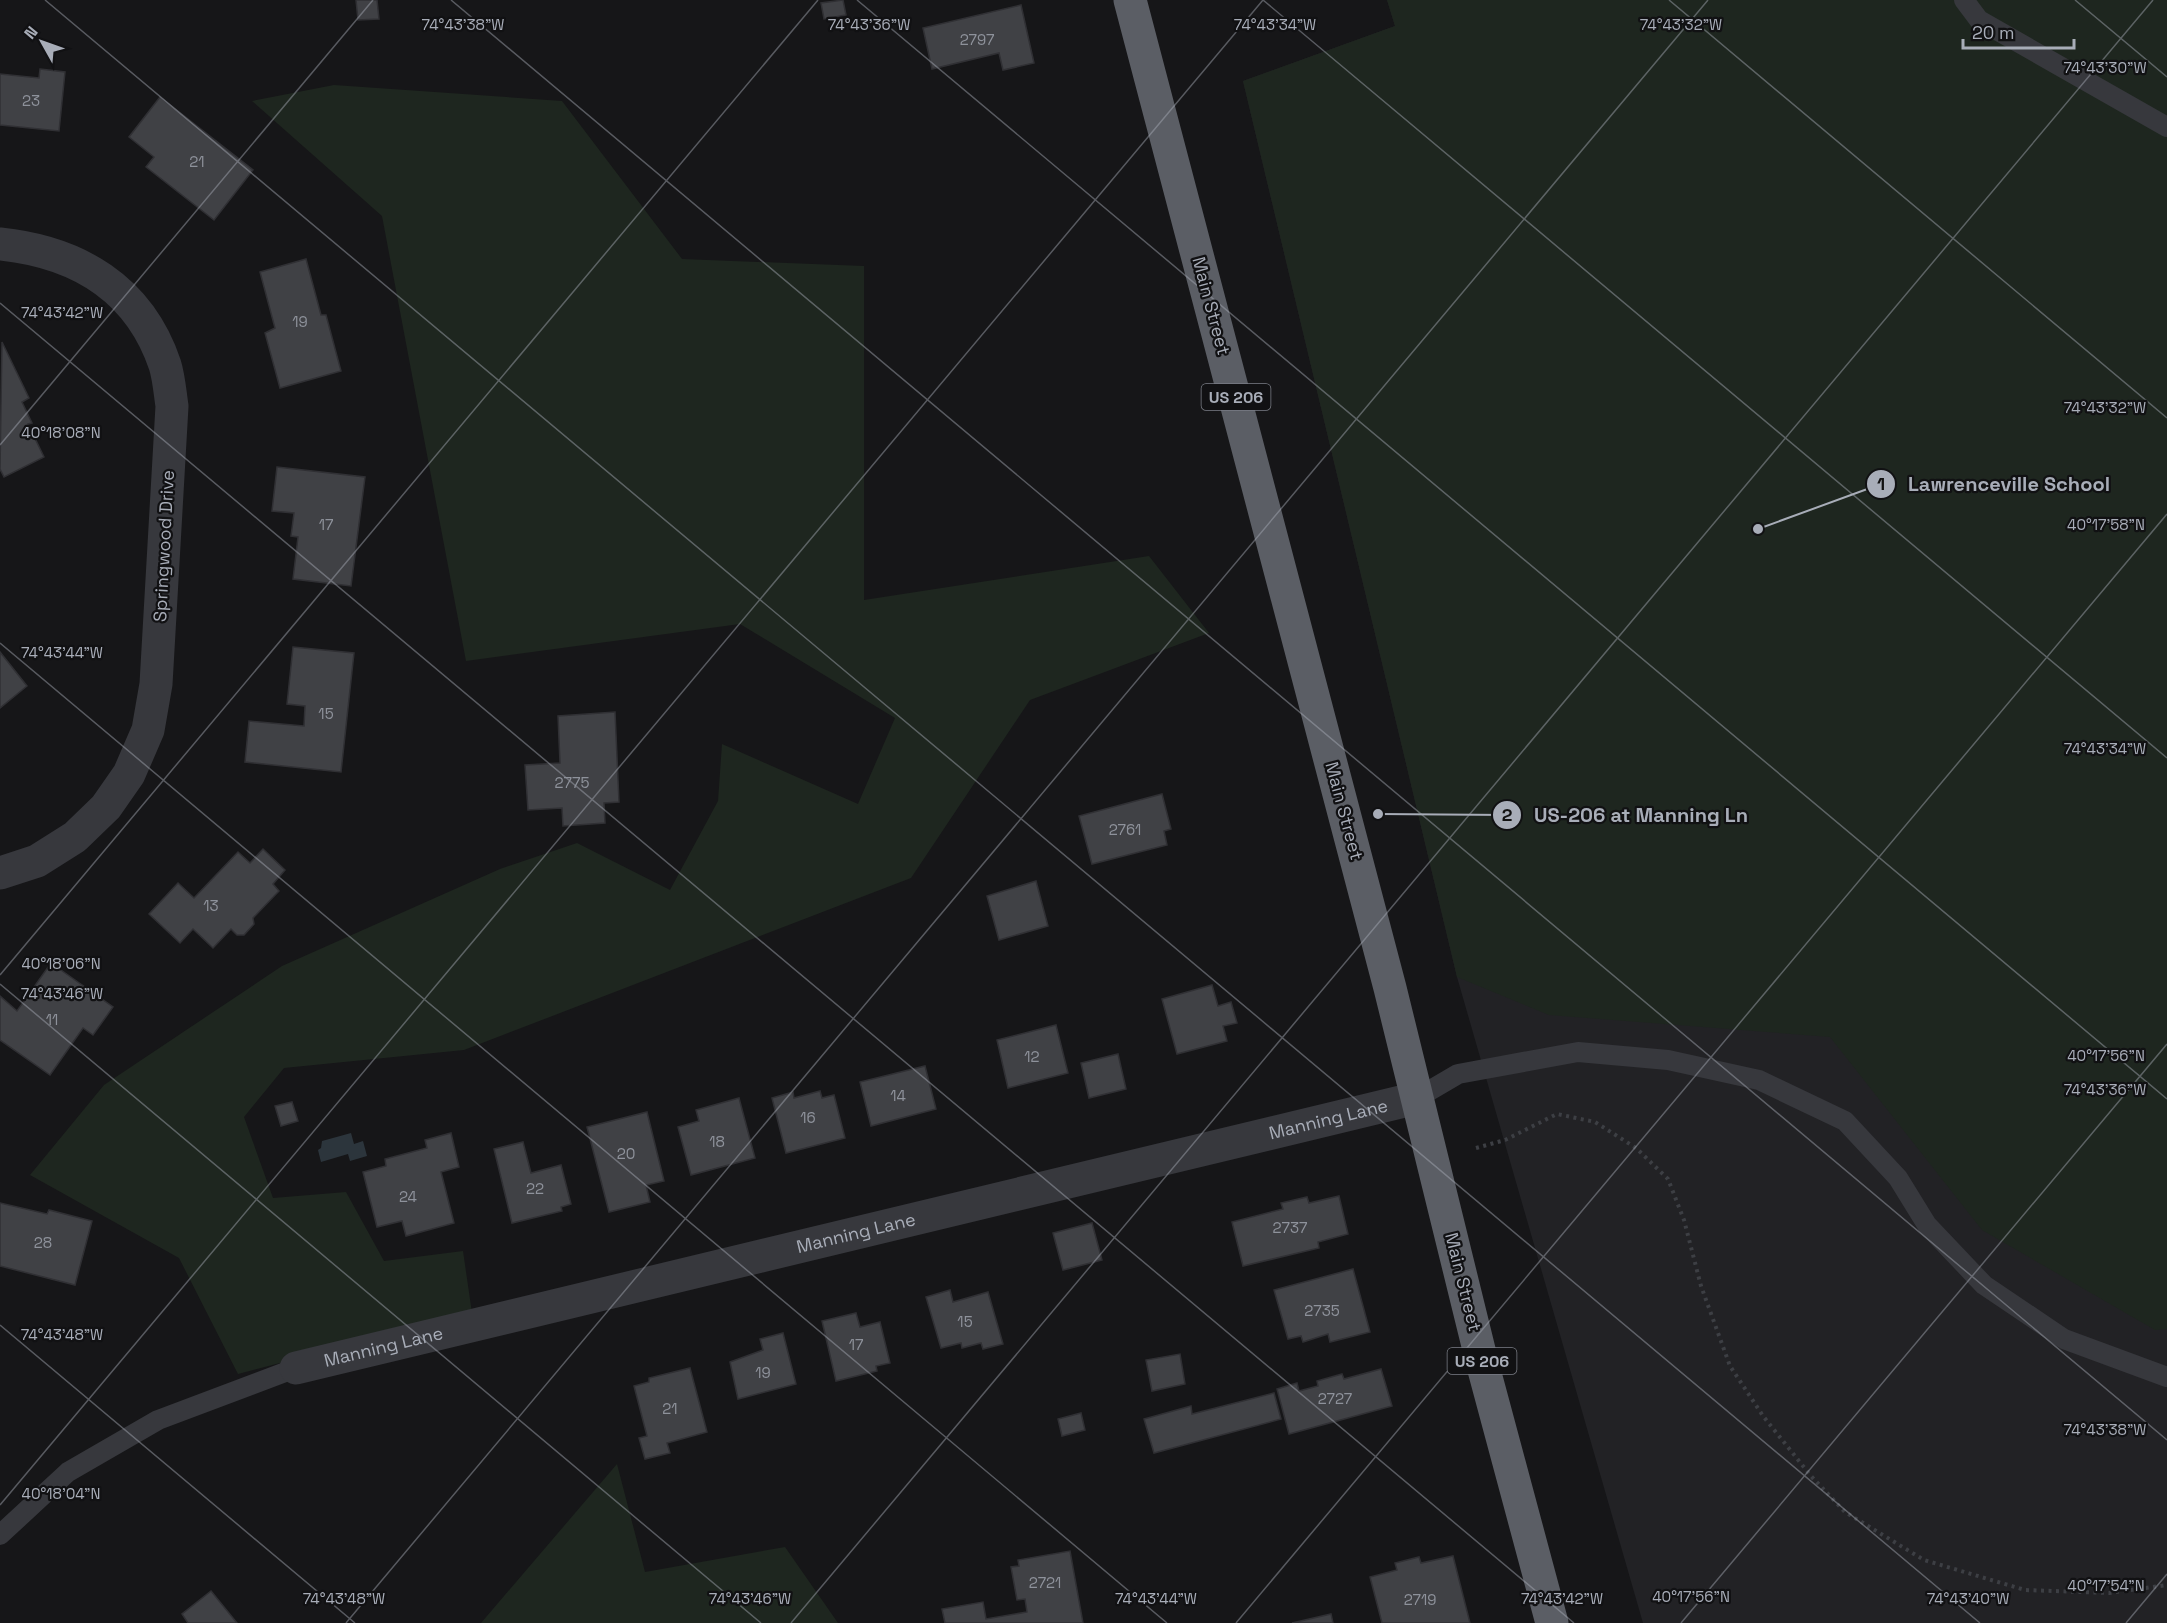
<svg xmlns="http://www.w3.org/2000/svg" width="2167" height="1623" font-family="'Space Grotesk',sans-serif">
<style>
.built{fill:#222225}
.green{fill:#1e261f}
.water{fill:#2c353c}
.building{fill:#404145;stroke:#303034;stroke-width:1.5}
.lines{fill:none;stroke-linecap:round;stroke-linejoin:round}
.path{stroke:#3d3f44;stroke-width:4;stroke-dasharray:3 4.5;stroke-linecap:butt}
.service{stroke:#37383d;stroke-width:20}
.minor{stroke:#37383d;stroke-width:33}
.trunk{stroke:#5b5e65;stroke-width:33}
.ticks{fill:none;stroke:#a8adb8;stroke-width:1.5;stroke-opacity:0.45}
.labels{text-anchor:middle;stroke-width:4.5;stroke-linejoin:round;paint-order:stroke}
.number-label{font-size:15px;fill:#8e929b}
.shield{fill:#111113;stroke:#7b7e86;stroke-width:1.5}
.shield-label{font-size:16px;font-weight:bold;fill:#a8adb8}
.street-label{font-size:18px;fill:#a8adb8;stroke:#111113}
.ticks-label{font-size:15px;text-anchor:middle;fill:#a8adb8;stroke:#111113;stroke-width:4.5;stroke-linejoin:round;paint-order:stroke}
.leader{fill:none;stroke:#a8adb8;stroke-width:2}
.callout-dot{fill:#a8adb8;stroke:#111113;stroke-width:2}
.mark-label{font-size:18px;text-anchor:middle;font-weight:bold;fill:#111}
.callout-label{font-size:20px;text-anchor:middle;font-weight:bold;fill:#a8adb8;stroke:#111113;stroke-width:4.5;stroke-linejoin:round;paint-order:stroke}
</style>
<rect width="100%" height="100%" fill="#161618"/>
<!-- built -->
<polygon class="built" points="1387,0 2167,0 2167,1623 1643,1623 1457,977 1243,81 1395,26"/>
<!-- green -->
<g class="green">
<polygon points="1387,0 2167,0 2167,1329 2155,1330 1982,1230 1830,1037 1549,1015 1457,977 1243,81 1395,26"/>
<polygon points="334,85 562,101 682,259 864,266 864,600 1149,556 1209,633 1030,700 911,878 464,1050 284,1068 244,1117 273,1198 346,1192 384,1261 463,1251 472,1313 238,1374 179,1258 30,1175 104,1085 282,966 500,869 577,843 670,890 718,801 722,744 858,804 895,718 740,624 466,661 382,216 252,101"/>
<polygon points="617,1464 645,1572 785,1547 838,1623 481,1623"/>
</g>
<!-- water -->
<polygon class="water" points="351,1133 354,1144 363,1141 367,1156 350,1161 348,1154 321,1162 318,1150 321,1148 322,1141"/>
<!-- building -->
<g class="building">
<polygon points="356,0 377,0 379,19 358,20"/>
<polygon points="843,0 846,15 824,19 821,3"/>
<polygon points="1021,5 1034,63 1003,70 999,53 932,69 923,28"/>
<polygon points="40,69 65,72 59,131 0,125 0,74 39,78"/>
<polygon points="160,97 253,170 214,220 146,167 154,157 129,137"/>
<polygon points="306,259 321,315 326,315 341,371 280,388 265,333 275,328 260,272"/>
<polygon points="2,342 29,398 22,402 32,423 28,424 44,457 4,477 0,469"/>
<polygon points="277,467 365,477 351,586 293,579 298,537 291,536 294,513 272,511"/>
<polygon points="293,647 354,653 341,772 245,762 249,721 304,726 305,706 287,704"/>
<polygon points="0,652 27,686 0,708"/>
<polygon points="615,712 619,802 604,803 605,823 563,826 562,808 528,810 525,765 560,763 558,716"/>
<polygon points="1162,794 1171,829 1164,831 1167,845 1092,864 1079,816"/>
<polygon points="263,849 285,870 273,884 279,891 253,918 254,924 244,935 237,935 231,929 213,948 193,929 180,943 149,914 178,883 194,898 238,852 250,863"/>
<polygon points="1036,881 1048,926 999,940 987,896"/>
<polygon points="51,963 113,1007 93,1035 83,1028 50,1075 0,1040 0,996 17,1011"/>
<polygon points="1212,985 1218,1006 1231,1002 1237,1023 1223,1026 1227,1041 1177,1054 1162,999"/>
<polygon points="1056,1025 1068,1073 1008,1088 997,1040"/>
<polygon points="1118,1054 1126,1089 1089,1098 1081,1063"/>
<polygon points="925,1066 936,1109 871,1126 860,1082"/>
<polygon points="820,1091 822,1098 834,1095 845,1138 786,1153 772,1098 793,1092 794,1098"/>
<polygon points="739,1098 755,1158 691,1175 678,1127 699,1121 696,1110"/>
<polygon points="292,1102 298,1121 281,1126 275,1106"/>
<polygon points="647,1112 664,1181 646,1185 650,1202 609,1212 587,1127"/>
<polygon points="451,1133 459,1167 441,1172 454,1223 406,1236 402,1221 377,1227 363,1172 386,1166 385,1159 427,1148 425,1140"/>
<polygon points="523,1142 531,1173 561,1165 571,1204 561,1207 562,1211 512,1223 494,1149"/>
<polygon points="1339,1196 1348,1234 1318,1242 1319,1248 1243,1266 1232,1222 1283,1209 1281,1203 1307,1197 1309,1203"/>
<polygon points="0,1203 47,1214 49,1210 92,1221 75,1285 0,1266"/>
<polygon points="1092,1223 1102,1260 1063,1270 1053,1233"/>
<polygon points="1353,1269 1370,1332 1330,1342 1328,1334 1303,1342 1301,1336 1288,1339 1274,1290"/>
<polygon points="950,1290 953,1302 988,1292 1003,1344 983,1349 981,1343 962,1348 961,1343 941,1348 926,1297"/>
<polygon points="856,1313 860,1327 880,1322 890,1363 876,1366 877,1371 836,1381 822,1321"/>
<polygon points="783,1333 796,1384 738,1399 730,1362 763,1350 760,1339"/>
<polygon points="1180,1354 1185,1384 1152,1391 1146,1360"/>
<polygon points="690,1368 707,1432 667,1443 670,1453 645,1459 639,1438 647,1436 634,1386 649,1382 649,1378"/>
<polygon points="1381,1369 1392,1406 1289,1434 1277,1389 1297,1383 1299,1391 1318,1386 1317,1381 1342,1374 1344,1379"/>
<polygon points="1274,1393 1281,1419 1154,1453 1144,1419 1191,1406 1192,1414"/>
<polygon points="1081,1413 1085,1430 1062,1436 1058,1419"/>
<polygon points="1070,1551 1083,1623 945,1623 942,1609 983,1602 986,1619 1027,1612 1025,1599 1017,1600 1011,1567 1019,1566 1018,1560"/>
<polygon points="1453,1556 1470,1623 1382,1623 1370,1577 1397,1570 1395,1563 1419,1557 1421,1563"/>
<polygon points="211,1591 237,1623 188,1623 182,1614"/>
<polygon points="1331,1614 1333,1623 1292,1623"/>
</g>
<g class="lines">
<!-- path -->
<polyline class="path" points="1476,1148 1505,1140 1557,1114 1595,1122 1636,1148 1668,1179 1684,1220 1701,1286 1730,1366 1763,1416 1811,1476 1845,1512 1924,1560 2025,1590 2109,1593 2167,1585"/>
<!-- service -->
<g class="service">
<polyline points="1964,0 1979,20 2167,127"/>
<polyline points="1417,1098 1458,1074 1578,1052 1668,1060 1759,1080 1845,1121 1898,1178 1927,1225 1984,1285 2064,1339 2167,1377"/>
<polyline points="0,1535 68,1472 158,1420 296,1368"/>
</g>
<!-- minor -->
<g class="minor">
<path d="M0,244C77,252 139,288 165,365C169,378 170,393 172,406L156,684L148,730L129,774L106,807L75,837L37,861L0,873"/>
<path id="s1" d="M296,1368L1417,1098"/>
</g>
<!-- trunk -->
<polyline class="trunk" points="1130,0 1390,988 1483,1366 1552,1623"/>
</g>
<!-- ticks -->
<path class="ticks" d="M45,0L1980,1623M451,0L2167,1440M857,0L2167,1099M1263,0L2167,758M1669,0L2167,418M2075,0L2167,77M0,303L1574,1623M0,445L373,0M0,643L1167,1623M0,975L818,0M0,984L761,1623M0,1325L355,1623M0,1505L1263,0M346,1623L1708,0M791,1623L2153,0M1236,1623L2167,514M1681,1623L2167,1044M2126,1623L2167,1574"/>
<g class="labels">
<!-- number labels -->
<g class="number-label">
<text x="977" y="45">2797</text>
<text x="31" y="106">23</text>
<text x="197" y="167">21</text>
<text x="300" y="327">19</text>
<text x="326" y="530">17</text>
<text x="326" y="719">15</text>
<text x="572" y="788">2775</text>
<text x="1125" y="835">2761</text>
<text x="211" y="911">13</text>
<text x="52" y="1025">11</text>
<text x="1032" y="1062">12</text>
<text x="898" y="1101">14</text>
<text x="808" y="1123">16</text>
<text x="717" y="1147">18</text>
<text x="626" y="1159">20</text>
<text x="535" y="1194">22</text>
<text x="408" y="1202">24</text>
<text x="1290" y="1233">2737</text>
<text x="43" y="1248">28</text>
<text x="1322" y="1316">2735</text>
<text x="965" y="1327">15</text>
<text x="856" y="1350">17</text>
<text x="763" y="1378">19</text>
<text x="1335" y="1404">2727</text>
<text x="670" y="1414">21</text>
<text x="1045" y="1588">2721</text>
<text x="1420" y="1605">2719</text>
</g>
<!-- shield labels -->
<g class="shield">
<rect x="1201.5" y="384" width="69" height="26" rx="4.5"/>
<rect x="1447.5" y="1348" width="69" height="26" rx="4.5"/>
</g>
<g class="shield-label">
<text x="1236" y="403">US 206</text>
<text x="1482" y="1367">US 206</text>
</g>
<!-- street labels -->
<g class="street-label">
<text transform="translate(1211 306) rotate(75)" y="6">Main Street</text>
<text transform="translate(164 546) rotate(-87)" y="6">Springwood Drive</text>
<text transform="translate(1344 811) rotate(75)" y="6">Main Street</text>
<text dy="6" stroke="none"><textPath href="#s1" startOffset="1062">Manning Lane</textPath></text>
<text dy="6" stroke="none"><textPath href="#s1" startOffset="576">Manning Lane</textPath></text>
<text transform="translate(1463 1282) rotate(76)" y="6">Main Street</text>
<text dy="6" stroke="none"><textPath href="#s1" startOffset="90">Manning Lane</textPath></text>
</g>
</g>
<g class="ticks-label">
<text x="1275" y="30">74°43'34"W</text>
<text x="463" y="30">74°43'38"W</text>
<text x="869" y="30">74°43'36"W</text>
<text x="1681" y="30">74°43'32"W</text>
<text x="2105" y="73">74°43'30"W</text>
<text x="62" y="318">74°43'42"W</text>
<text x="2105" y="413">74°43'32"W</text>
<text x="61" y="438">40°18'08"N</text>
<text x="2106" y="530">40°17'58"N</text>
<text x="62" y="658">74°43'44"W</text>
<text x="2105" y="754">74°43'34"W</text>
<text x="61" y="969">40°18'06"N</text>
<text x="62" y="999">74°43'46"W</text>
<text x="2106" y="1061">40°17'56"N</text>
<text x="2105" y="1095">74°43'36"W</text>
<text x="62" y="1340">74°43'48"W</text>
<text x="2105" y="1435">74°43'38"W</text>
<text x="61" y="1499">40°18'04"N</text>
<text x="2106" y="1591">40°17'54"N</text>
<text x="1691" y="1602">40°17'56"N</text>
<text x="344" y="1604">74°43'48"W</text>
<text x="750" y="1604">74°43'46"W</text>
<text x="1156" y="1604">74°43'44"W</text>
<text x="1562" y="1604">74°43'42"W</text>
<text x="1968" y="1604">74°43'40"W</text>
</g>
<!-- callouts -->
<path class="leader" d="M1758 529L1881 484M1378 814L1507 815"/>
<g class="callout-dot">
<circle cx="1758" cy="529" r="6"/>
<circle cx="1378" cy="814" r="6"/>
<circle cx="1881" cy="484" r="15"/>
<circle cx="1507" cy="815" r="15"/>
</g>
<g class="mark-label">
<text x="1881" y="490">1</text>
<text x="1507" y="821">2</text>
</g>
<g class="callout-label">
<text x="2009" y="491">Lawrenceville School</text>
<text x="1641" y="822">US-206 at Manning Ln</text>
</g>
<!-- north arrow -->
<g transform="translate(42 42) rotate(310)" stroke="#111113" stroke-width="4.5" paint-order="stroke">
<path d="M0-4.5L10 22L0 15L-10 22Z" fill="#a8adb8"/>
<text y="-9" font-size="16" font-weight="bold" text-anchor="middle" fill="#a8adb8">N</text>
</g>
<!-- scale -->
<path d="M1963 39v9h111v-9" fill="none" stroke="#a8adb8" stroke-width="3"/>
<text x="1972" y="39" font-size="18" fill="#a8adb8" stroke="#111113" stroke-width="4.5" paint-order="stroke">20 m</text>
</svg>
